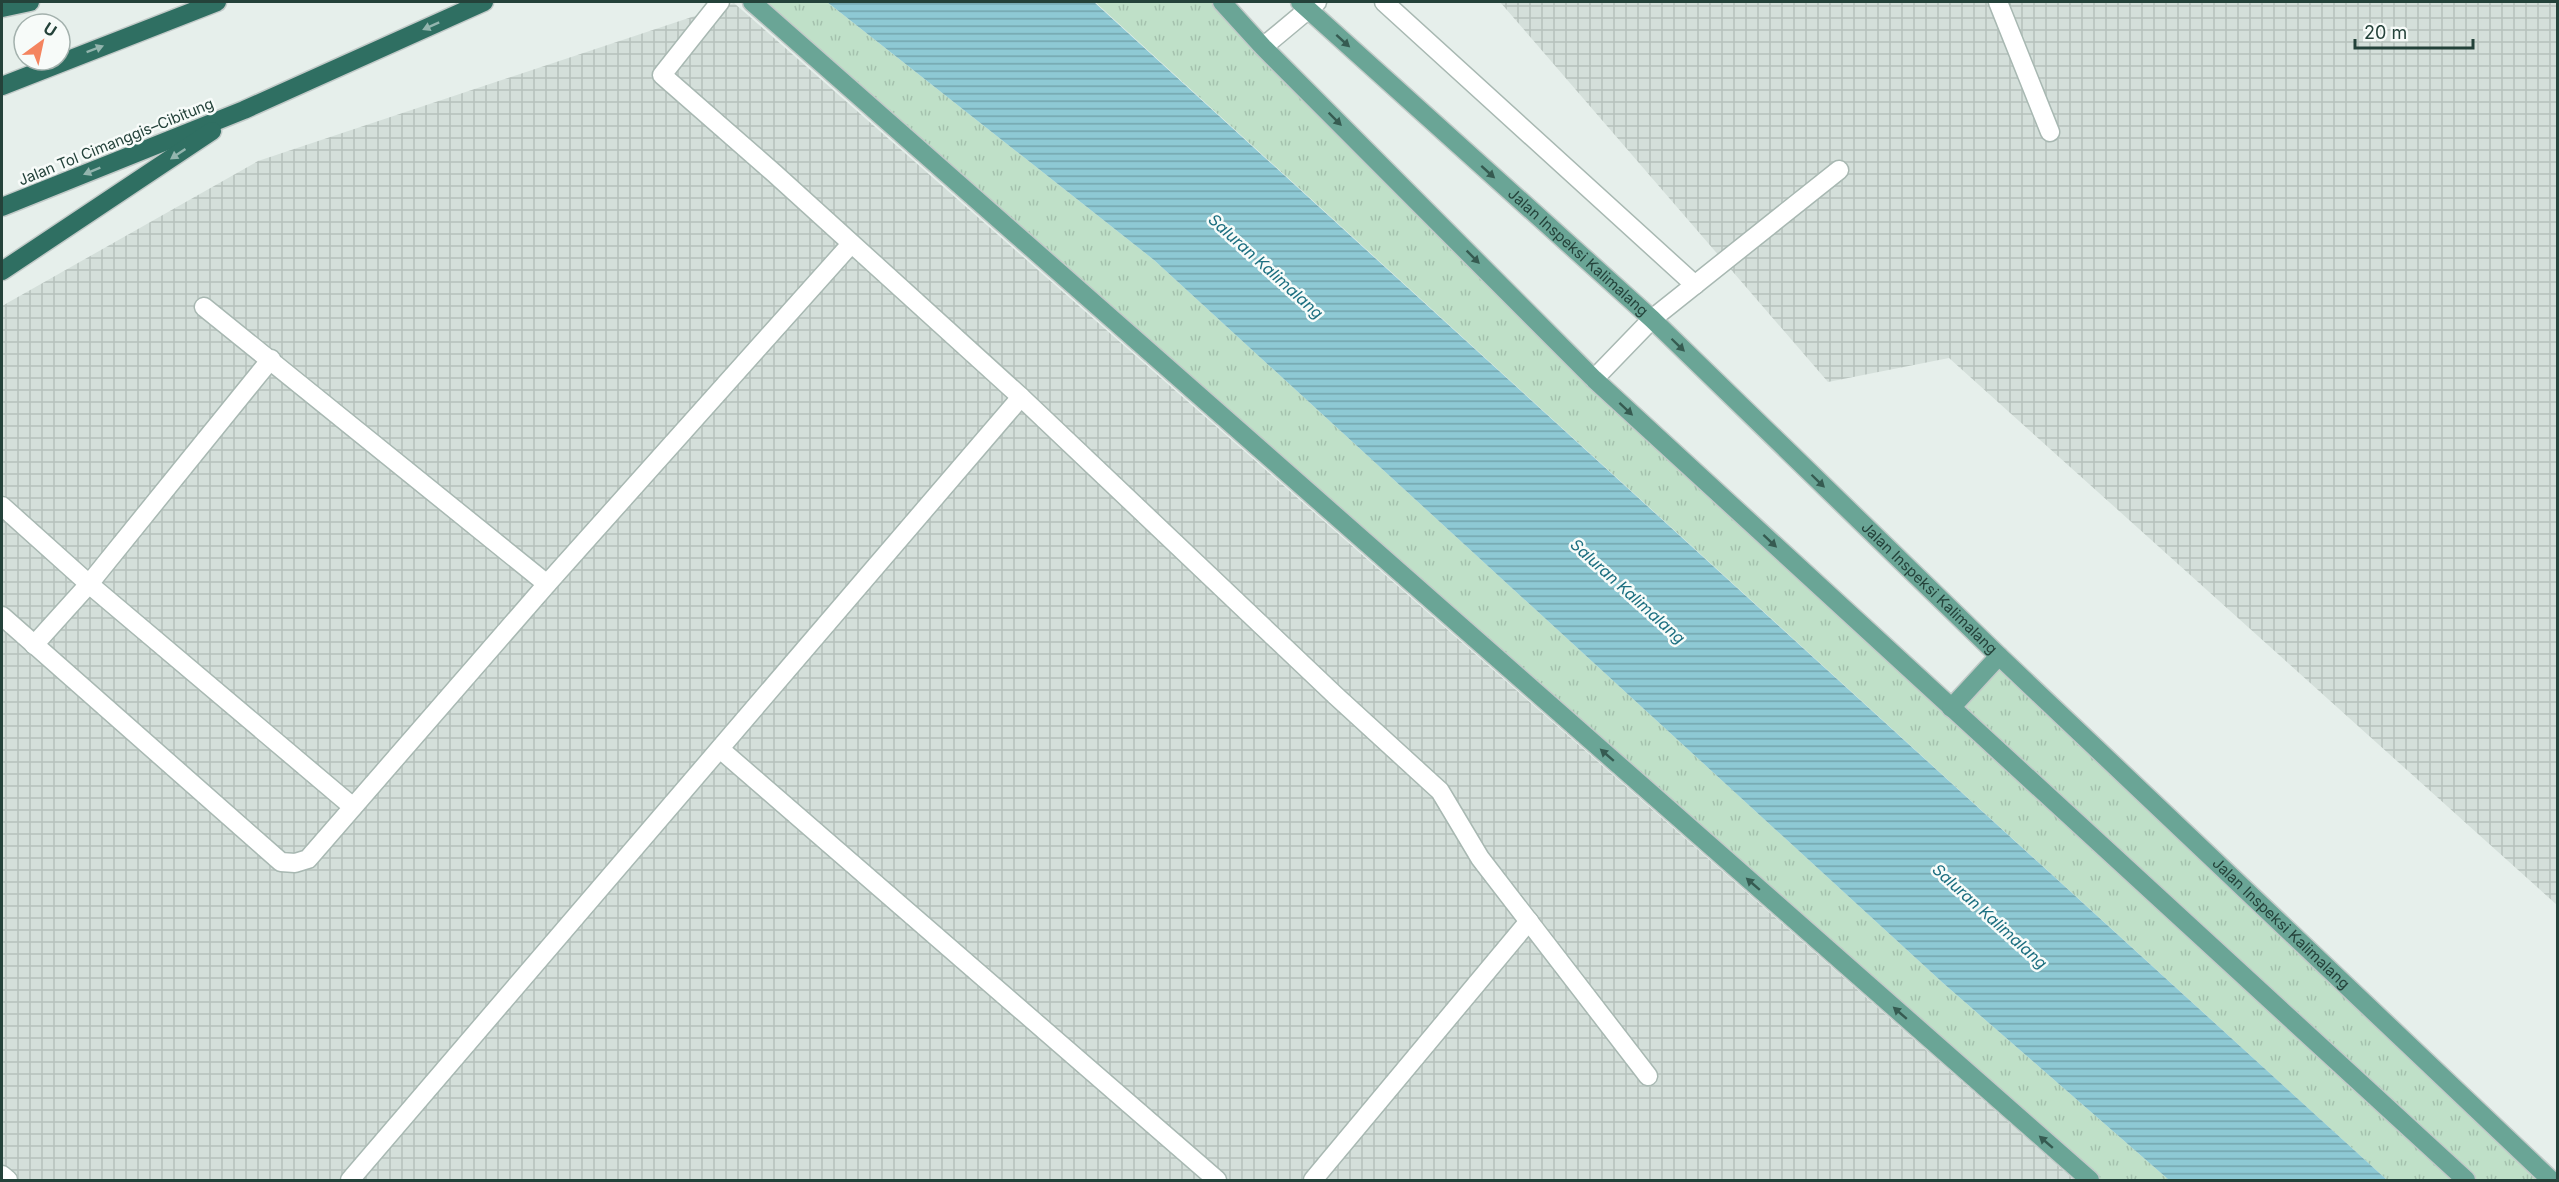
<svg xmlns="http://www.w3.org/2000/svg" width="2559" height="1182" font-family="Inter,sans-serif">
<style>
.industrial{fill:url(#industrial-grid)}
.grass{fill:url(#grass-tufts)}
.water{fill:url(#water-rules)}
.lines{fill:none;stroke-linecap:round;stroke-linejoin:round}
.lane-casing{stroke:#a8b8b2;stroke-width:21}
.primary-casing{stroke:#c2cac8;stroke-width:21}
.highway-casing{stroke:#c2cac8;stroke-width:21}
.lane{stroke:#fff;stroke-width:18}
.primary{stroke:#6aa596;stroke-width:18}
.highway{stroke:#2f6f62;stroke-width:18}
.oneway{fill:#93b5ae}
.oneway2{fill:#365b51}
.labels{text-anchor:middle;stroke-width:5;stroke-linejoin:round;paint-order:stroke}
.street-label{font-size:15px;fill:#24423a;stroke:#f7fbf9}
.water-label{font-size:16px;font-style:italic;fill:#1c6f80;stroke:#f7fbf9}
</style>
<defs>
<pattern id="industrial-grid" width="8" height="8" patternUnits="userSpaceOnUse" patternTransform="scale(1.5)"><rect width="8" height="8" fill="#d4dfda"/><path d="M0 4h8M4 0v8" fill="none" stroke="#b6c1bc"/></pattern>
<pattern id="grass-tufts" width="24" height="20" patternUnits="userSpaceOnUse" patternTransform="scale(1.5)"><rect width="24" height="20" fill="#bfe0c8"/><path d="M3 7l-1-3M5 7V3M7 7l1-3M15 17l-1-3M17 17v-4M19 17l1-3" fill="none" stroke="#a4c1ad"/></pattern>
<pattern id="water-rules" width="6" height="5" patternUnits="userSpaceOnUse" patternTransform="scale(1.5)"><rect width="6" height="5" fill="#8ec9d4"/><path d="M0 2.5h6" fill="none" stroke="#74a5ad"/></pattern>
</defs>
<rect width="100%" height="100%" fill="#e6efeb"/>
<!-- industrial -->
<g class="industrial">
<polygon points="1500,2 2557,2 2557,905 1949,358 1828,382"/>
<polygon points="734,3 2074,1180 2,1180 2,306 258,161"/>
</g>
<!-- grass -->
<g class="grass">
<polygon points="752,2 827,2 1154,260 1943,983 2169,1180 2089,1180"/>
<polygon points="1095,2 1222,2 1594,379 1950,707 1999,656 2551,1180 2387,1180"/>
</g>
<!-- water -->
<polygon class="water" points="827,2 1094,2 2387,1180 2169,1180 1943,983 1154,260"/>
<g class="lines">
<defs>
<g id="lane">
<polyline points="720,2 662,75 774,173 1021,397 1336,696 1440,791 1480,858 1648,1076"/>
<polyline points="1384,2 1695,285"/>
<polyline points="1998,2 2050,132"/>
<polyline points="1263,47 1317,2"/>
<polyline points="204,307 547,584"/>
<polyline points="1594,379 1652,319 1839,170"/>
<polyline points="2,506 89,584 353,807"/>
<polyline points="2,616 281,862 295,863 308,859 547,584 851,244"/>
<polyline points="34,645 89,584 271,359"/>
<polyline points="720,749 1217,1180"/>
<polyline points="2,1175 8,1180"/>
<polyline points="350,1180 1021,397"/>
<polyline points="1313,1180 1529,921"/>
</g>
<g id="primary">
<polyline points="752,2 2090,1180"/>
<polyline points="1222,2 1263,47 1594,379 2466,1180"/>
<path id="s1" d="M1300,2L1652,319L1999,656L2551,1180"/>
<polyline points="1951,708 1999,656"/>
</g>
<g id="highway">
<polyline points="2,8 30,2"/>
<polyline points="2,86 217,2"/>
<polyline points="2,207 244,110 484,2"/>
<polyline points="2,271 212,131"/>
</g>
</defs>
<!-- lane casing -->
<use href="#lane" class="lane-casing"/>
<!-- primary casing -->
<use href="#primary" class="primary-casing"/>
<!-- highway casing -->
<use href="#highway" class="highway-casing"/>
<!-- lane -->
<use href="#lane" class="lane"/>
<!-- primary -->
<use href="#primary" class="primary"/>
<!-- highway -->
<use href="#highway" class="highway"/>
</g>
<!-- one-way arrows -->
<defs><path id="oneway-solid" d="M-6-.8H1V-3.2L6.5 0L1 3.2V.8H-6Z" transform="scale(1.5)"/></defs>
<g class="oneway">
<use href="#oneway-solid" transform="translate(431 26) rotate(156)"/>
<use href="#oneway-solid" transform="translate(95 49) rotate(-21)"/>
<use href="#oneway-solid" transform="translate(178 154) rotate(146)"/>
<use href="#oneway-solid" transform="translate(92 171) rotate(158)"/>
</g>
<g class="oneway2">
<use href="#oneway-solid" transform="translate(1343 41) rotate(42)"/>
<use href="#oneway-solid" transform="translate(1335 119) rotate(45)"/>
<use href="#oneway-solid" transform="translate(1488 172) rotate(42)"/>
<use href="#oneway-solid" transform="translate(1473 257) rotate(45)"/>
<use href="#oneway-solid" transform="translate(1678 345) rotate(44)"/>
<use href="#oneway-solid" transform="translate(1626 409) rotate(43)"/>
<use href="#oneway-solid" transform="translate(1818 481) rotate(44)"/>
<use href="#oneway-solid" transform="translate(1770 541) rotate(43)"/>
<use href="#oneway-solid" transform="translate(1607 755) rotate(-139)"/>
<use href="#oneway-solid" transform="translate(1753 884) rotate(-139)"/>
<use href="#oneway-solid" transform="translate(1900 1013) rotate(-139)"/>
<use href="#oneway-solid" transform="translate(2046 1142) rotate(-139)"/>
</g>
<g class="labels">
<!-- street labels -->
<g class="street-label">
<text transform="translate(116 142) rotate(-22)" y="5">Jalan Tol Cimanggis–Cibitung</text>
<text dy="5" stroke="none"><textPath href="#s1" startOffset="374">Jalan Inspeksi Kalimalang</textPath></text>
<text dy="5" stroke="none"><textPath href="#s1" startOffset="860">Jalan Inspeksi Kalimalang</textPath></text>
<text dy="5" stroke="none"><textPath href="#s1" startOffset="1346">Jalan Inspeksi Kalimalang</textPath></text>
</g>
<!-- water labels -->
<g class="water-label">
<text transform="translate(1266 266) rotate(42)" y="6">Saluran Kalimalang</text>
<text transform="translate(1628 591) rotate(42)" y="6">Saluran Kalimalang</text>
<text transform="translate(1990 916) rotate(42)" y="6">Saluran Kalimalang</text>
</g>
</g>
<!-- border -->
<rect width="2559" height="1182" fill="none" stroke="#24423a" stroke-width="6"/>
<!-- north arrow -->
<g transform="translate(42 42) rotate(33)"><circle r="28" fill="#f7fbf9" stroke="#a3b1ad" stroke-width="1.5"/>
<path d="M0-4.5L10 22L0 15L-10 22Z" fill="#f4845f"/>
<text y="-9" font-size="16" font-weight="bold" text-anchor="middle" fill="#24423a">U</text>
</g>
<!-- scale -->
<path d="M2355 39v9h118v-9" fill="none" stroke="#24423a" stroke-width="3"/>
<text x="2364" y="39" font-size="18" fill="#24423a" stroke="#f7fbf9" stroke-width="4.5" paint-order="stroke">20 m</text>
</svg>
